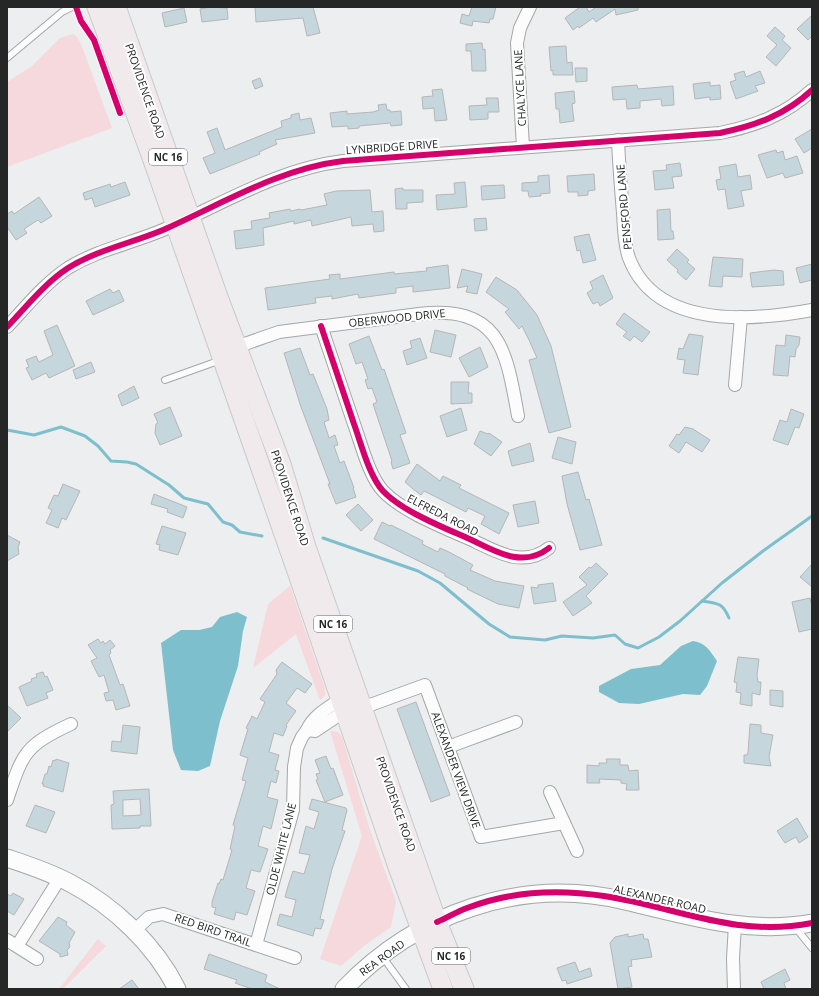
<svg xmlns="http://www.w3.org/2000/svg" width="819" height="996" font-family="'Open Sans',sans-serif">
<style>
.green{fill:#f5d9dc}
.water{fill:#7dbfcd}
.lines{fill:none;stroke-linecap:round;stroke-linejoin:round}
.stream{stroke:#7dbfcd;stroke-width:3}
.building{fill:#c5d7dc;stroke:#b5b6b7;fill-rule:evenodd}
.lane-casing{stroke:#a5a6a7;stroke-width:8}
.street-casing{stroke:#a5a6a7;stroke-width:14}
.secondary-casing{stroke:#a5a6a7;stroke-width:19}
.primary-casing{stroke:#c8c9ca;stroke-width:21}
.lane{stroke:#fcfcfd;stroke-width:6}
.street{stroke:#fcfcfd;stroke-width:12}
.secondary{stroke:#fcfcfd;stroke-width:17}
.primary{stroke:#f1eaec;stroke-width:19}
.cycleway-casing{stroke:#fff;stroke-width:8}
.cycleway{stroke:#d6006c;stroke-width:6}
.labels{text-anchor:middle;stroke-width:4;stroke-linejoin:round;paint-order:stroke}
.shield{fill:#fff;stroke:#666868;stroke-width:1}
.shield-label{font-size:10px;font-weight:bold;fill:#252727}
.street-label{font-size:11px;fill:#252727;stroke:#fff}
</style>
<rect width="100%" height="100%" fill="#eceeef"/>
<!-- green -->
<g class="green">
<polygon points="73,34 77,37 81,44 112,128 7,167 7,82 32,66 60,38"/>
<polygon points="290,586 325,689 325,695 320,700 296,634 253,668 268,604"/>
<polygon points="330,731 338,732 342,737 370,830 396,901 391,927 365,945 341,966 320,959 362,836"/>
<polygon points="98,939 106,946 63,989 59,989"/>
</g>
<!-- water -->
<g class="water">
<polygon points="237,612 247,617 243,631 238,666 220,721 210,766 198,771 181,770 173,750 161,643 181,630 199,630 212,627 220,617"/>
<path d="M693,641C706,643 710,651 717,661L707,686L700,695L683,694L639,704L619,703L599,692V686L631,669L660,665L681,646Z"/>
</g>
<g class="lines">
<!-- stream -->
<g class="stream">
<polyline points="7,430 34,435 61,427 85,436 98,446 111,461 127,462 136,464 169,485 184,498 208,504 223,522 232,525 240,532 262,536"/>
<polyline points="323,538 418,571 440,583 489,624 510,637 545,640 562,636 593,638 615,635 625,644 638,648 659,637 680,621 722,583 763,551 812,516"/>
<path d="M702,601C718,604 722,602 729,618"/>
</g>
</g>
<!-- building -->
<g class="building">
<polygon points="211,7 227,8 228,19 202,22 200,9"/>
<polygon points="255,7 313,7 320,33 307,36 303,18 256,22"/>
<polygon points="472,7 496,7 493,19 490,19 489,23 473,21 472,26 460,23 462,14 469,16"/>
<polygon points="580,7 586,7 589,12 596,7 638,7 638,10 616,15 615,9 596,22 593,18 579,28 578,26 573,30 565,18"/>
<polygon points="184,8 187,22 165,27 162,13"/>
<polygon points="812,15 812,36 808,40 797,29"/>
<polygon points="775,27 785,36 782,40 791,48 776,66 766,57 777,45 767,36"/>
<polygon points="482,43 483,50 485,49 486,71 472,71 471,51 466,51 466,44"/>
<polygon points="566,46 567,63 572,62 573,75 553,75 553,70 551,71 549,47"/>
<polygon points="575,68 587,68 587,81 576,82"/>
<polygon points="744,71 746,77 760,71 765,83 755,86 758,91 736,99 730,82 736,80 734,74"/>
<polygon points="260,78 263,86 255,89 252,81"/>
<polygon points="710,82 710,86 720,85 721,99 710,100 710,97 695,99 693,84"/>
<polygon points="637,85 638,89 673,86 674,105 662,106 661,99 640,101 640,108 627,109 626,99 613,100 612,87"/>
<polygon points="442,89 447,120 435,121 434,108 423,109 422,97 433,96 432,90"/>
<polygon points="574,91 575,103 572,104 574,121 560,123 559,109 556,109 555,93"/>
<polygon points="486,98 498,98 499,112 488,112 488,119 470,120 469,106 487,105"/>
<polygon points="386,104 387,110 390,110 390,112 401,111 402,125 391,126 390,123 359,126 359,128 348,129 348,126 332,127 330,113 347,111 347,114 373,112 379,110 378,105"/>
<polygon points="299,113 300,120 311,118 315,133 275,140 277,144 259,152 260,154 210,174 203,158 215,153 207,132 217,128 225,150 282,127 281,121 291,118 291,115"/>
<polygon points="812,129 812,148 804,153 795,139"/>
<polygon points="776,150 777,153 783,151 785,160 797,156 803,173 785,178 783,173 767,178 758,155"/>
<polygon points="680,163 682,176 672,177 674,188 655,190 653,171 667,170 666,165"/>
<polygon points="736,164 738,177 750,175 752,189 741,191 744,206 728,209 725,189 718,190 716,180 721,179 719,167"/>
<polygon points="594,174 595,190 588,191 588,195 578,196 578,192 568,192 567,176"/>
<polygon points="549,175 550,193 540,194 541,196 529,197 528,191 522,191 522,183 538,182 538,176"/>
<polygon points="125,182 130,195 95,207 92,198 85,200 83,193 110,184 111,187"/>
<polygon points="465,182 467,207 437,210 436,195 455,194 454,183"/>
<polygon points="504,185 505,198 482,200 481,186"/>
<polygon points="403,188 403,190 423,190 423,202 407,203 407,209 396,209 395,189"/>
<polygon points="370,190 372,212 383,211 384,231 374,232 373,224 352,226 351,217 312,226 311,220 294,224 294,221 263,228 264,245 236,249 234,231 252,229 251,221 270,218 269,213 290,209 291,211 300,209 301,210 327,205 324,194 336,191"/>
<polygon points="39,197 52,216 41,223 38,220 24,229 27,233 16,240 7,227 7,214 12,211 14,214"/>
<polygon points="670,209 671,231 673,231 674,239 658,240 657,210"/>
<polygon points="486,218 487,230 475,231 474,219"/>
<polygon points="589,234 596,260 583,263 580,250 577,251 574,237"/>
<polygon points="677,249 689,260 687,262 695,269 686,280 677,272 678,270 667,260"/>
<polygon points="713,257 743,259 742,277 723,276 722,287 709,286"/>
<polygon points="812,264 812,280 800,283 796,268"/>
<polygon points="448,265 450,288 413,292 413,286 396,288 396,293 359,298 358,294 332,299 332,296 315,298 316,303 268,310 265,288 330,279 329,275 340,274 340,279 394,272 394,274 427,271 426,268"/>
<polygon points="462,269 482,274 477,294 466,292 468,286 457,288"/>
<polygon points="774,270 783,271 784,285 752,287 750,273"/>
<polygon points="603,275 613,298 600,306 598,302 593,304 587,293 593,289 590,282"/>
<polygon points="496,277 517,290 537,315 551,346 571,427 549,433 529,360 537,358 529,340 522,326 519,329 505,312 509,309 486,292"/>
<polygon points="110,289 113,293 119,290 124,301 93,315 86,301"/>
<polygon points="624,313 650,332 642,342 634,336 630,341 623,336 627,332 616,324"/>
<polygon points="57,325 75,366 49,378 46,373 32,380 26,368 29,367 26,360 36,356 39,362 53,355 44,331"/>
<polygon points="435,330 456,335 451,357 430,352"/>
<polygon points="689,334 703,336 698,375 683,373 685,360 677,359 679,348 683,349"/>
<polygon points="786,335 800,337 799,345 796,349 795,357 790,356 788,376 773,375 776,345 785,346"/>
<polygon points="369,336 382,370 384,369 406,433 400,435 410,463 393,469 391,462 392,461 373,404 377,402 372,388 368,389 365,380 368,379 362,362 356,364 349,344"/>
<polygon points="420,338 427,358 407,365 403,351 412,348 410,341"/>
<polygon points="480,347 488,367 469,377 459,358"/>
<polygon points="300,348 310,375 313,374 327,409 329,420 324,422 329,438 335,435 338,445 334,446 340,463 344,461 354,488 353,488 356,497 336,504 328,484 330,484 301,407 284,353"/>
<polygon points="91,362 95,372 76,379 73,370"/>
<polygon points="451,382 469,382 468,393 472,393 472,403 451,404"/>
<polygon points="134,386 139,398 122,406 118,395"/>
<polygon points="170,407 182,436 160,445 155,433 156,424 158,423 154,414"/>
<polygon points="461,408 467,430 447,437 440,416"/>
<polygon points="791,409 804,414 799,428 795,427 788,445 773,440 780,420 787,422"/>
<polygon points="685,427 693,429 710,440 702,452 686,442 679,453 669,446 677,434 679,435"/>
<polygon points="480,431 488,434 489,433 502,442 491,456 474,444"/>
<polygon points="558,437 576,442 572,464 552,458"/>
<polygon points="530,443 534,461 512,466 508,451"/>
<polygon points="417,464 440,481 443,476 461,485 459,488 509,513 499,534 481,524 485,516 468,508 466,512 424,491 421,495 413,489 405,482"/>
<polygon points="578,472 586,500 589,499 602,545 580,550 567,504 562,476"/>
<polygon points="63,484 80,491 66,520 62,518 58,528 46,523 52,510 48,508 54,495 58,496"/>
<polygon points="154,494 187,507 183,518 167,512 168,509 151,504"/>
<polygon points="535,501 539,523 518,527 513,505"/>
<polygon points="358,504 373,520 361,531 346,515"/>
<polygon points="382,522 390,526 391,525 423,541 422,544 438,552 440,548 449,552 473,565 470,570 495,581 524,586 519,608 498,604 473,592 467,589 468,588 445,576 445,574 374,539"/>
<polygon points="162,526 186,533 178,555 159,550 160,545 156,544"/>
<polygon points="7,535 20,542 18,547 19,554 7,561"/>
<polygon points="596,563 608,574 586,596 592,603 573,616 563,602 587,585 579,577 589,567 591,568"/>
<polygon points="812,564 812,587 800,577"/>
<polygon points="553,583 556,601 534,604 531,587 538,588 538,585"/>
<polygon points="810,598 812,607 812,629 799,632 792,602"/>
<polygon points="98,639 101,643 103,641 105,644 110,640 115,646 110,650 111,653 109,655 120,685 123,684 130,706 116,710 113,700 106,701 104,693 109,692 104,675 99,677 91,661 97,658 88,645"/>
<polygon points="738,657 759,659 757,675 758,682 761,682 760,695 752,693 752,706 740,704 741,693 736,692 737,683 734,682"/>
<polygon points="282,662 312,684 305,693 297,688 286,703 296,711 286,725 287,726 283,736 274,733 269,752 279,755 275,770 279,771 276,783 271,781 267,797 278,800 271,829 263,826 258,846 268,849 260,872 251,870 246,888 255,891 247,915 236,912 234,920 214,914 216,908 212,907 212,902 218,883 219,884 221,879 223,880 232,850 230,849 235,826 233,825 246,781 242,780 248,758 240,755 248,729 246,728 252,716 257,719 265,702 260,699 277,674 276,670"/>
<polygon points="43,672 45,677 47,676 53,690 46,693 48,698 27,706 19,687 32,681 31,679 37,677 36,674"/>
<polygon points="770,690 783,691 783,707 770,705"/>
<polygon points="416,702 450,795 431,802 397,709"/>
<polygon points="7,705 21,718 7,732"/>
<polygon points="750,724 761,725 761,733 773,735 769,757 771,766 744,763 744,755 747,755 748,752"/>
<polygon points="123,725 140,727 137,754 111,751 112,741 121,742"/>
<polygon points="326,756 331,769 333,768 343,795 325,802 316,780 318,779 316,774 320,773 315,760"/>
<polygon points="56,759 69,763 63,792 43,786 44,784 42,784 45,774 47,774 49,766 51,767 53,760 55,761"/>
<polygon points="606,759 620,759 620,765 628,765 629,771 638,770 639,790 626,790 627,784 621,783 621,780 599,779 600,783 587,783 587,765 599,766 599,763 607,763"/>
<path d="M149,789L151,826H140V828L112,829L111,805L114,804L113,791ZM140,799L141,815L123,816V800Z"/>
<polygon points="312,799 346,808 347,810 342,830 345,831 332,869 320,919 324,920 321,929 315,928 313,936 277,925 280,914 292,917 296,900 285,897 288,886 293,871 304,874 310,855 299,853 306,826 314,829 319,812 309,809"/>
<polygon points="35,805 55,812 46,833 26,826"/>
<polygon points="797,818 808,837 799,843 796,837 785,843 777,831"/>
<polygon points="13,893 24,899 14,915 7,911 7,894 11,896"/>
<polygon points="58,917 67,922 66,925 75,932 69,943 70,947 67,950 68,955 60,957 60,954 39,941"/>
<polygon points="628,934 628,937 643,934 644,939 648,939 652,957 631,960 632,966 628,967 632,987 618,989 610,943 615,937"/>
<polygon points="209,954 267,975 265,982 280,989 252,989 235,983 237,980 204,969"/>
<polygon points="575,962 579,972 590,968 592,976 567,984 566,980 562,981 557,968"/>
<polygon points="785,969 790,980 784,983 786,989 764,989 761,982"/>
<polygon points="132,980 139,989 119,989"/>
</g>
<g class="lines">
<defs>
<g id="lane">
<polyline points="7,58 62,12 72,7"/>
<polyline points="165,380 221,360"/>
<polyline points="795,927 812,948"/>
<polyline points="382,956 406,989"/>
</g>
<g id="street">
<path d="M618,140C619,164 621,189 623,213C624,228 624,244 629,258C656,329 752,321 812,310"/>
<polyline points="523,147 517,43 520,28 530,7"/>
<path d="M321,326C332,359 343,391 354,424C361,443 369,476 383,491C404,513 448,529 476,542C500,554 525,567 549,548"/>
<path d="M7,327C26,307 45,283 68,268C97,250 132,243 163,230C222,204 278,169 343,161L720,133C755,126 785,115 812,90"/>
<path d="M236,347L279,332L419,314C500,305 506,349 518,416"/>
<polyline points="735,385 741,317"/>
<path d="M341,699C328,708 314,715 307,730L315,731L345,711"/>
<polyline points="362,708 425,685 481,837 564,823"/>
<polyline points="448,747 516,722"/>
<polyline points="550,792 577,851"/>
<path d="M7,800C23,753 24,746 71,724"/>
<polyline points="134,931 149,917 163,914 295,958"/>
<polyline points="7,940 37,959"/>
<polyline points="256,945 293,810 294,767 297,748 302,737 307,730"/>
<polyline points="17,946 60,878"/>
<polyline points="734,989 733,958 735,925"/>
</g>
<g id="secondary">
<path d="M7,858C28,865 50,872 70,883C114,906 155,945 177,989"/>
<path d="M344,989C417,913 521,876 625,901C687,915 747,935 812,923"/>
</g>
<g id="primary">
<polyline points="97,7 154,163 298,574 398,867 443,989"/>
<polyline points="116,7 218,297 281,464 306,547 437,922 464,989"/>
</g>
</defs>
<!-- lane casing -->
<use href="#lane" class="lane-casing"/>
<!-- street casing -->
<use href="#street" class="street-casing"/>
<!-- secondary casing -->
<use href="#secondary" class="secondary-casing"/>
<!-- primary casing -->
<use href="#primary" class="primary-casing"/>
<!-- lane -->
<use href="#lane" class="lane"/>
<!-- street -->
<use href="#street" class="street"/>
<!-- secondary -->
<use href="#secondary" class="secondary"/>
<!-- primary -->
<use href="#primary" class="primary"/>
<defs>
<g id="cycleway">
<polyline points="76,7 81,21 94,40 120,113"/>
<path d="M321,326C332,359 343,391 354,424C361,443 369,476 383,491C404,513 448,529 476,542C500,554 525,567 549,548"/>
<path d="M7,327C26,307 45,283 68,268C97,250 132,243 163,230C222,204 278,169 343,161L720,133C755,126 785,115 812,90"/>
<path d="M437,922C447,918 456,912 467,908C511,891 558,889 604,896C677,907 735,938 812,923"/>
</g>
</defs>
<!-- cycleway casing -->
<use href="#cycleway" class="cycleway-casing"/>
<!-- cycleway -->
<use href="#cycleway" class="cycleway"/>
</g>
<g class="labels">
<!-- shield labels -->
<g class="shield">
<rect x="149" y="149" width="38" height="16" rx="3"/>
<rect x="314" y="616" width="38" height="16" rx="3"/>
<rect x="432" y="948" width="38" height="16" rx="3"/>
</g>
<g class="shield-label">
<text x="168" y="161">NC 16</text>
<text x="333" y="628">NC 16</text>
<text x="451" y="960">NC 16</text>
</g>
<!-- street labels -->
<g class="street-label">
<text transform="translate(520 88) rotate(-93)" y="4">CHALYCE LANE</text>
<text transform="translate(145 91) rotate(71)" y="4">PROVIDENCE ROAD</text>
<text transform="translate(392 147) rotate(-4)" y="4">LYNBRIDGE DRIVE</text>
<text transform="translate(624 207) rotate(-95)" y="4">PENSFORD LANE</text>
<text transform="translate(397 318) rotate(-6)" y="4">OBERWOOD DRIVE</text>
<text transform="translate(290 498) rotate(72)" y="4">PROVIDENCE ROAD</text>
<text transform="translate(443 515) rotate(27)" y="4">ELFREDA ROAD</text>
<text transform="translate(456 770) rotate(70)" y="4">ALEXANDER VIEW DRIVE</text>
<text transform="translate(396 804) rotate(71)" y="4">PROVIDENCE ROAD</text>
<text transform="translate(281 849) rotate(-76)" y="4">OLDE WHITE LANE</text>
<text transform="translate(660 899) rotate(13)" y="4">ALEXANDER ROAD</text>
<text transform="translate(213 930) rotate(19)" y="4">RED BIRD TRAIL</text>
<text transform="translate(382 958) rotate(-36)" y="4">REA ROAD</text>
</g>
</g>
<!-- border -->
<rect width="819" height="996" fill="none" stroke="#252727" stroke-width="16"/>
</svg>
